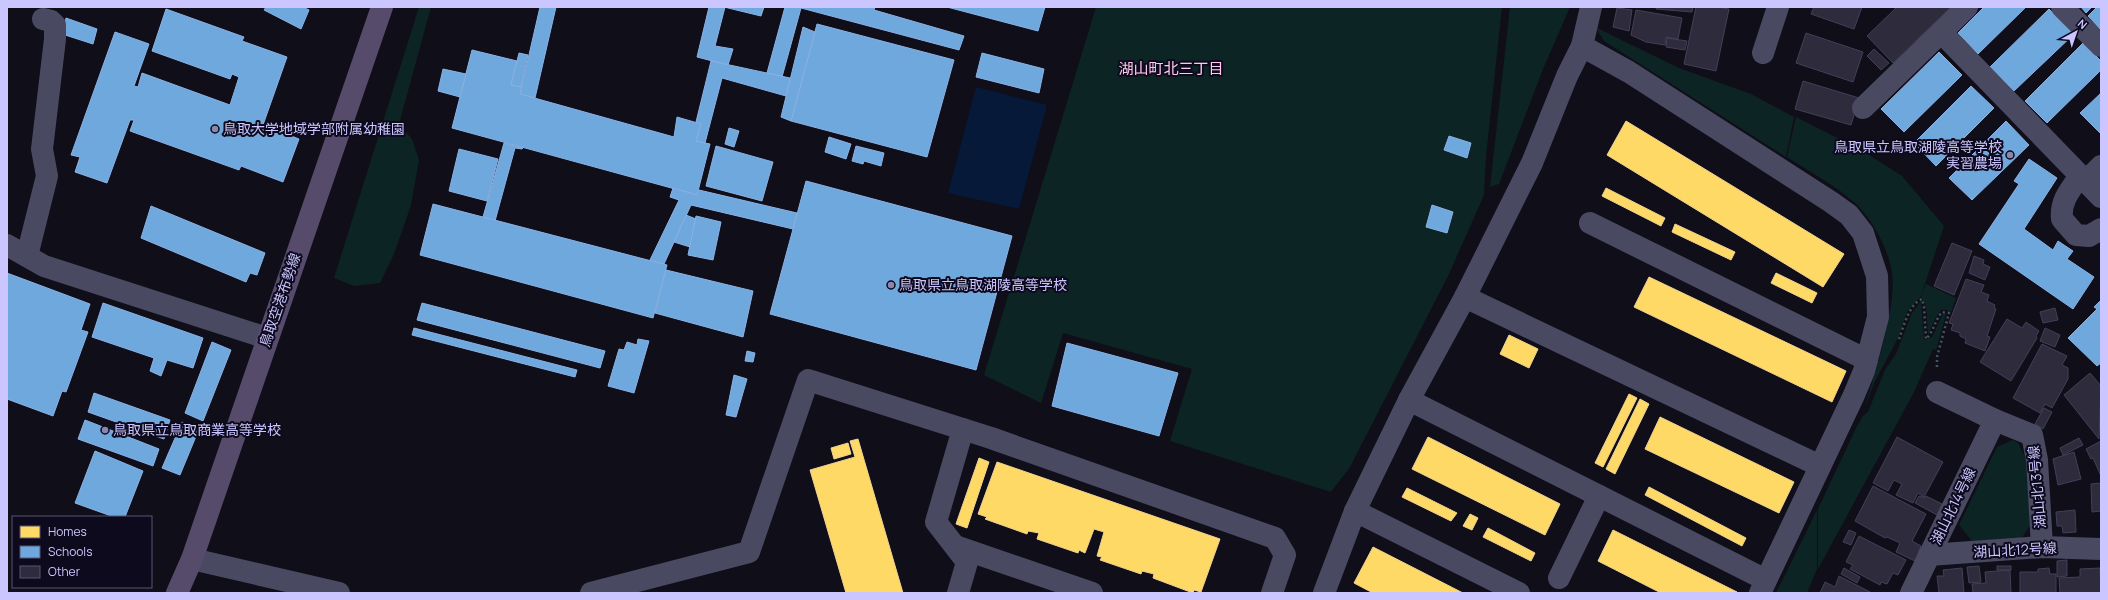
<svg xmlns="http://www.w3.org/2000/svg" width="2108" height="600" font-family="Manrope,'Noto Sans JP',sans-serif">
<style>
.green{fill:#0d2424}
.water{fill:#061938}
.homes{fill:#ffd966;stroke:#efd394}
.schools{fill:#6fa8dc;stroke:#8bb1e6}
.building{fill:#2e2b3d;stroke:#433f58}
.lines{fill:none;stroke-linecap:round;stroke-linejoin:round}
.path{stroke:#435563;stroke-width:2.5;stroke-dasharray:2 3;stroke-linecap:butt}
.minor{stroke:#494962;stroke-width:22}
.major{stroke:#574b6c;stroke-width:22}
.poi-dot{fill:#8a86ae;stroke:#0d0a1d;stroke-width:1.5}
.labels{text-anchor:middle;stroke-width:4;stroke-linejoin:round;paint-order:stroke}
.poi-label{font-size:14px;fill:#cbc6ff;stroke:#0d0a1d;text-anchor:start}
.street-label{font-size:14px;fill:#cbc6ff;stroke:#0d0a1d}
.neighbourhood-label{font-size:15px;fill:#ffc8ec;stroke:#0d0a1d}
</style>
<rect width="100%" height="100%" fill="#100e19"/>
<!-- green -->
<g class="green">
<polygon points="419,7 431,7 399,124 412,139 419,160 411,205 394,254 380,283 354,286 334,278"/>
<polygon points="1096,7 1502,7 1486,156 1484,195 1449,274 1350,467 1331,492 1170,441 1192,369 1063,333 1041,403 984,375"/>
<polygon points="1510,7 1570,7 1543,69 1499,184 1490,187"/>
<polygon points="1595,27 1679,68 1751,94 1794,117 1786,157 1604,41"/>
<path d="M1796,117L1863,151L1902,176L1944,226L1921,296L1907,312L1898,338L1874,383L1864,410C1874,376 1897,306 1892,273C1888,248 1873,220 1855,203C1835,185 1810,172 1787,157Z"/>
<polygon points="1926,284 1956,298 1951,312 1947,310 1941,310 1936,317 1928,335 1926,306 1921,296"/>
<polygon points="1921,301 1924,340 1932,337 1943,314 1946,314 1936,350 1933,349 1914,392 1818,569 1818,509 1856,428 1863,416 1868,412 1885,370 1896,354 1912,313"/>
<polygon points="2013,440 2018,443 2026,459 2030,525 2021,539 1972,541 1959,525 1997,447"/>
<polygon points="1817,510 1817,569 1807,593 1776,593"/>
</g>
<!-- water -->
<polygon class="water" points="976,87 1047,105 1019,209 948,193"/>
<!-- homes -->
<g class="homes">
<polygon points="1626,121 1844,254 1823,287 1607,155"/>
<polygon points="1606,188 1665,218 1661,226 1602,196"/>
<polygon points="1675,224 1735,252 1731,260 1672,232"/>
<polygon points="1776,273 1817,293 1812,303 1771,283"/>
<polygon points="1649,277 1846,371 1832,402 1634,307"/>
<polygon points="1509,335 1538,349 1529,368 1500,354"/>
<polygon points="1629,394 1637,398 1603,467 1595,463"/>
<polygon points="1640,399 1649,404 1615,474 1606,469"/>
<polygon points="1660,417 1794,482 1779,513 1645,449"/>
<polygon points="1428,437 1560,504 1545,535 1412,469"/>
<polygon points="858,439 903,593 846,593 810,470 855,457 850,441"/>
<polygon points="848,443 851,454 834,459 831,448"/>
<polygon points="979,458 989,462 967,528 956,524"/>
<polygon points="997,462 1220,539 1201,592 1194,590 1193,593 1153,578 1154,574 1142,571 1141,574 1100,560 1102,557 1097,556 1104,532 1094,529 1085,553 1079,550 1078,553 1037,539 1039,533 1028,531 1027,534 985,519 987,517 978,514"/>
<polygon points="1649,487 1746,538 1742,546 1645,495"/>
<polygon points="1407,488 1457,513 1451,521 1402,497"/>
<polygon points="1470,514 1478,518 1472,530 1463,526"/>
<polygon points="1488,528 1535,553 1531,561 1483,537"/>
<polygon points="1613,530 1737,592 1661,593 1598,561"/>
<polygon points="1373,547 1463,593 1373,593 1354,583"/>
</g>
<!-- schools -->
<g class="schools">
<polygon points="266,7 303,7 309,10 301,29 264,10"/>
<polygon points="540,7 556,7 535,98 520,94"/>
<polygon points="709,7 725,7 715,46 733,49 728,65 697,57"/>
<polygon points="724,7 764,7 761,16"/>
<polygon points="785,7 875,7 874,10 964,36 959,50 801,8 782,77 767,73"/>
<polygon points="947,7 1045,7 1038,31"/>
<polygon points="1984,7 2026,7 1978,54 1958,33"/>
<polygon points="2081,7 2092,7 2086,13"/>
<polygon points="2097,7 2101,7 2101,30 2088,16"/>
<polygon points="166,9 244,37 242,41 287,57 263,125 299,139 283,182 241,166 239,170 130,131 134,120 130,120 107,183 75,172 80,157 71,155 115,32 149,44 134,86 138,87 142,73 230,105 239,77 232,74 230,79 152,51"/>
<polygon points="2049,9 2074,34 2014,91 1990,67"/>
<polygon points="66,18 97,29 93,44 62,34"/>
<polygon points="817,24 954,60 927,157 791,121"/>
<polygon points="803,27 815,32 791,121 781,117"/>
<polygon points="2083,43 2101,61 2101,70 2047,123 2025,101"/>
<polygon points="472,50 517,61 511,85 521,87 520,94 674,137 677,117 701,124 696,141 710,144 697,195 452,128"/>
<polygon points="1939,52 1962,75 1904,132 1881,109"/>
<polygon points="519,53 528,55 521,87 511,85"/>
<polygon points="982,53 1044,69 1039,93 976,77"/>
<polygon points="711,61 790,78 786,96 722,78 705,143 696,141 701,124 696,122"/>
<polygon points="443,69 466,74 460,97 438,91"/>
<polygon points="1971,86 1994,108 1936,166 1914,143"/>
<polygon points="2101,93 2101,134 2080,113"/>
<polygon points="2006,121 2029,145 1972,200 1949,178"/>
<polygon points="729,128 739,131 734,147 725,144"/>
<polygon points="1449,136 1471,143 1467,158 1444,150"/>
<polygon points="829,137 851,144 846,159 825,152"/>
<polygon points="504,143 523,148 522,149 515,148 495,221 483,217"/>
<polygon points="716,146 773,162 762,201 706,186"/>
<polygon points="856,146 884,153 881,166 864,161 863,164 852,161"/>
<polygon points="459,149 498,159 487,201 449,191"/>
<polygon points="2029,159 2057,178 2024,229 2053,250 2058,241 2073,251 2067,259 2094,277 2073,309 1979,244 2019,184 2014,181"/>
<polygon points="806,181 1012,236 976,370 770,314"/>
<polygon points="673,188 697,195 699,190 797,213 793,229 691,205 664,264 650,260 679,200 670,197"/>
<polygon points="433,204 667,265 653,318 420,255"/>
<polygon points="1432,205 1453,212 1447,233 1426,227"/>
<polygon points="151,206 265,253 257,275 250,273 246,282 141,238"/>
<polygon points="686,215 696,219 690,247 674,242"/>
<polygon points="696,216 721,222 713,260 688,255"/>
<polygon points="666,270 753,291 743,337 655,313"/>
<polygon points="7,273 90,304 81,330 88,332 66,392 62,391 53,416 7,399"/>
<polygon points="2101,300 2101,363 2097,366 2068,338 2097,309 2094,307"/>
<polygon points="103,303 203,338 193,368 167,360 161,376 150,371 154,358 92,337"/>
<polygon points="422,303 605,351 600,368 417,320"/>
<polygon points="414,328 577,370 575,377 412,335"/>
<polygon points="638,339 649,341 634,393 608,386 619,349 624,350 627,342 637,345"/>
<polygon points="212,342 231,350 203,421 185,413"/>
<polygon points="1067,343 1178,373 1159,436 1052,406"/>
<polygon points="747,351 755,353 753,362 745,361"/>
<polygon points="734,375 747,379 736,417 726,415"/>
<polygon points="94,393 170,420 164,439 88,412"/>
<polygon points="85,420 159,449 153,466 78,439"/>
<polygon points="182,422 199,429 180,475 162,468"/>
<polygon points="95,451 143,471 125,517 114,517 75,503"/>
</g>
<!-- building -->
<g class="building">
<polygon points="1657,7 1693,7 1692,12 1656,9"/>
<polygon points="1696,7 1717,7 1729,9 1716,71 1684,64"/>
<polygon points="1814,7 1862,7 1854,29 1811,14"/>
<polygon points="1897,7 1951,7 1893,63 1867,36"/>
<polygon points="1617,8 1632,10 1629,31 1613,27"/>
<polygon points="1636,10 1682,18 1678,39 1666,37 1665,45 1646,42 1631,35"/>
<polygon points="1806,33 1863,52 1853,82 1796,63"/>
<polygon points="1667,38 1687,41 1685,50 1666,47"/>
<polygon points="1874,49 1889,63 1881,70 1867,56"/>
<polygon points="1803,81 1859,98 1851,125 1795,109"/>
<polygon points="1952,243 1972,251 1954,295 1934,286"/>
<polygon points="1974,256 1984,260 1983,264 1990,267 1985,280 1969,273"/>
<polygon points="1966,279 1984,285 1981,292 1989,295 1987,301 1995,305 1994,308 1996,309 1987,336 1990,337 1985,351 1965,343 1966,339 1960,336 1960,333 1951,330 1953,324 1949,323"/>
<polygon points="2055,308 2058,320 2043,323 2040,312"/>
<polygon points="2007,319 2022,328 2026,322 2039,331 2036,336 2037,338 2011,381 1980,362"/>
<polygon points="2045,328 2060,335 2055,347 2040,341"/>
<polygon points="2042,344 2067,356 2062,365 2068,368 2068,379 2052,408 2045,404 2040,413 2013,398"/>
<polygon points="2090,373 2101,386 2099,439 2064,395"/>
<polygon points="2044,408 2052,412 2043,429 2035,424"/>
<polygon points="1897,437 1943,462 1924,497 1918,493 1913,503 1896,495 1902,484 1894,480 1888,491 1873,483"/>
<polygon points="2079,438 2083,445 2063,455 2060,448"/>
<polygon points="2101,441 2101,476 2093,458 2091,459 2086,449"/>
<polygon points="2074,452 2081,479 2058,485 2053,459"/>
<polygon points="2101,483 2101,511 2092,512 2091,484"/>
<polygon points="1873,486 1926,514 1912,541 1921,546 1915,561 1896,552 1900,543 1887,537 1885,538 1855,521"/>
<polygon points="1919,496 1925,498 1926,496 1942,504 1937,515 1915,503"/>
<polygon points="2075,510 2076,532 2063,533 2062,526 2057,526 2056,512"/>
<polygon points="1849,530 1856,533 1851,545 1843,542"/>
<polygon points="1859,536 1906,560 1898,575 1893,573 1887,584 1881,582 1880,585 1850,569 1853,565 1846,562"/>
<polygon points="2067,560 2067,576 2057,577 2057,561"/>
<polygon points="1979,566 1981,582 1969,583 1967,567"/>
<rect x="1997" y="566" width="14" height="4"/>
<polygon points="1844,568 1860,577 1857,583 1841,574"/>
<polygon points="1962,568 1964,593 1939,593 1937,576 1944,576 1943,570"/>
<polygon points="2049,568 2050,574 2056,574 2056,593 2020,593 2020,572 2038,572 2038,569"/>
<polygon points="2100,568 2101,593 2060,593 2059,578 2080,577 2080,569"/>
<polygon points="2010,570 2011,593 1973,593 1972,584 1986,583 1985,572"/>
<polygon points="1839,576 1872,593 1820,593 1825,582 1835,587"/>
</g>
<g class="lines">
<!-- path -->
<path class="path" d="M1899,339C1904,326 1909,304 1922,299L1924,307L1926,339C1934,331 1935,320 1942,312L1949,313L1937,357V368"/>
<!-- minor -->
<g class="minor">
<polyline points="1591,7 1582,46 1629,72 1831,202 1849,215 1863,233 1877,276 1878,317 1864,371 1854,395 1760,593"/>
<polyline points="2062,7 2101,46"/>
<polyline points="1941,32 2101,197"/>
<polyline points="1763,53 1778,7"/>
<polyline points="1863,108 1967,7"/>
<path d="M2080,176C2070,190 2060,201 2062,219L2076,235L2089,236L2101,229"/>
<polyline points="2086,181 2101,166"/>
<polyline points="1590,223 1867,360"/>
<polyline points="7,245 44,266 267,338"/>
<polyline points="27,256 47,176 42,149 55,39 55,25 51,21 43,19"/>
<polyline points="1465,297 1820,466"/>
<polyline points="1937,392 1995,420 2032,435 2037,460 2042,547"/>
<polyline points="1409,400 1766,580"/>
<polyline points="1355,511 1519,593"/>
<polyline points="955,546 1092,593"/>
<polyline points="1929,555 2042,547 2101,549"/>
<polyline points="192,559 339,593"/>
<polyline points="1559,578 1599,496"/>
<polyline points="591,593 749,552 808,380 991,438 1275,538 1285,555 1272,593"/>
<polyline points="958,593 967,562 936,522 963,429"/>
<polyline points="1324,593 1355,511 1409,400 1465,297 1532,163 1567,76 1582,46"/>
<polyline points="1911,593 1995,420"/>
</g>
<!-- major -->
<polyline class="major" points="177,593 192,559 382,7"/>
</g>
<!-- markers -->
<g class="poi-dot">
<circle cx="215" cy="129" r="4"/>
<circle cx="2010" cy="155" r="4"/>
<circle cx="891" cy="285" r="4"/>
<circle cx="105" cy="430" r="4"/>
</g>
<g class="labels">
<!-- poi labels -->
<g class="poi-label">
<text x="223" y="134">鳥取大学地域学部附属幼稚園</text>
<text x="2002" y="152" text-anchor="end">鳥取県立鳥取湖陵高等学校<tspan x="2002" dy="16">実習農場</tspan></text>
<text x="899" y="290">鳥取県立鳥取湖陵高等学校</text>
<text x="113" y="435">鳥取県立鳥取商業高等学校</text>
</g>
<!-- street labels -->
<g class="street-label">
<text transform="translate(280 300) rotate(-71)" y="5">鳥取空港布勢線</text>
<text transform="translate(2037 487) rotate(-95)" y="5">湖山北13号線</text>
<text transform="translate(1953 506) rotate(-64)" y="5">湖山北14号線</text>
<text transform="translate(2015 550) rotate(-3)" y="5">湖山北12号線</text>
</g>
<!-- neighbourhood labels -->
<g class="neighbourhood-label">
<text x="1171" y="74">湖山町北三丁目</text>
</g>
</g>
<!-- border -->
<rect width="2108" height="600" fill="none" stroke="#cbc6ff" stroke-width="16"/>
<!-- legend -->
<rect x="12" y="516" width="140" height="72" fill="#0d0a1d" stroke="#595577"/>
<rect x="20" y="526" width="20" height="12" fill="#ffd966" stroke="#595577"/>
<text x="48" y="536" font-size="12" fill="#cbc6ff">Homes</text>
<rect x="20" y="546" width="20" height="12" fill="#6fa8dc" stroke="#595577"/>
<text x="48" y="556" font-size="12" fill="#cbc6ff">Schools</text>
<rect x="20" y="566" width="20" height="12" fill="#2e2b3d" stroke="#595577"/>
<text x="48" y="576" font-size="12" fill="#cbc6ff">Other</text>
<!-- north arrow -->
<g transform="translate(2076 32) rotate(40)" stroke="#0d0a1d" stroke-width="3" paint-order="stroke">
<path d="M0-3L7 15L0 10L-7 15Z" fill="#cbc6ff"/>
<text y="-6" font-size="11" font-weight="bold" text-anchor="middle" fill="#cbc6ff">N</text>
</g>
</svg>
